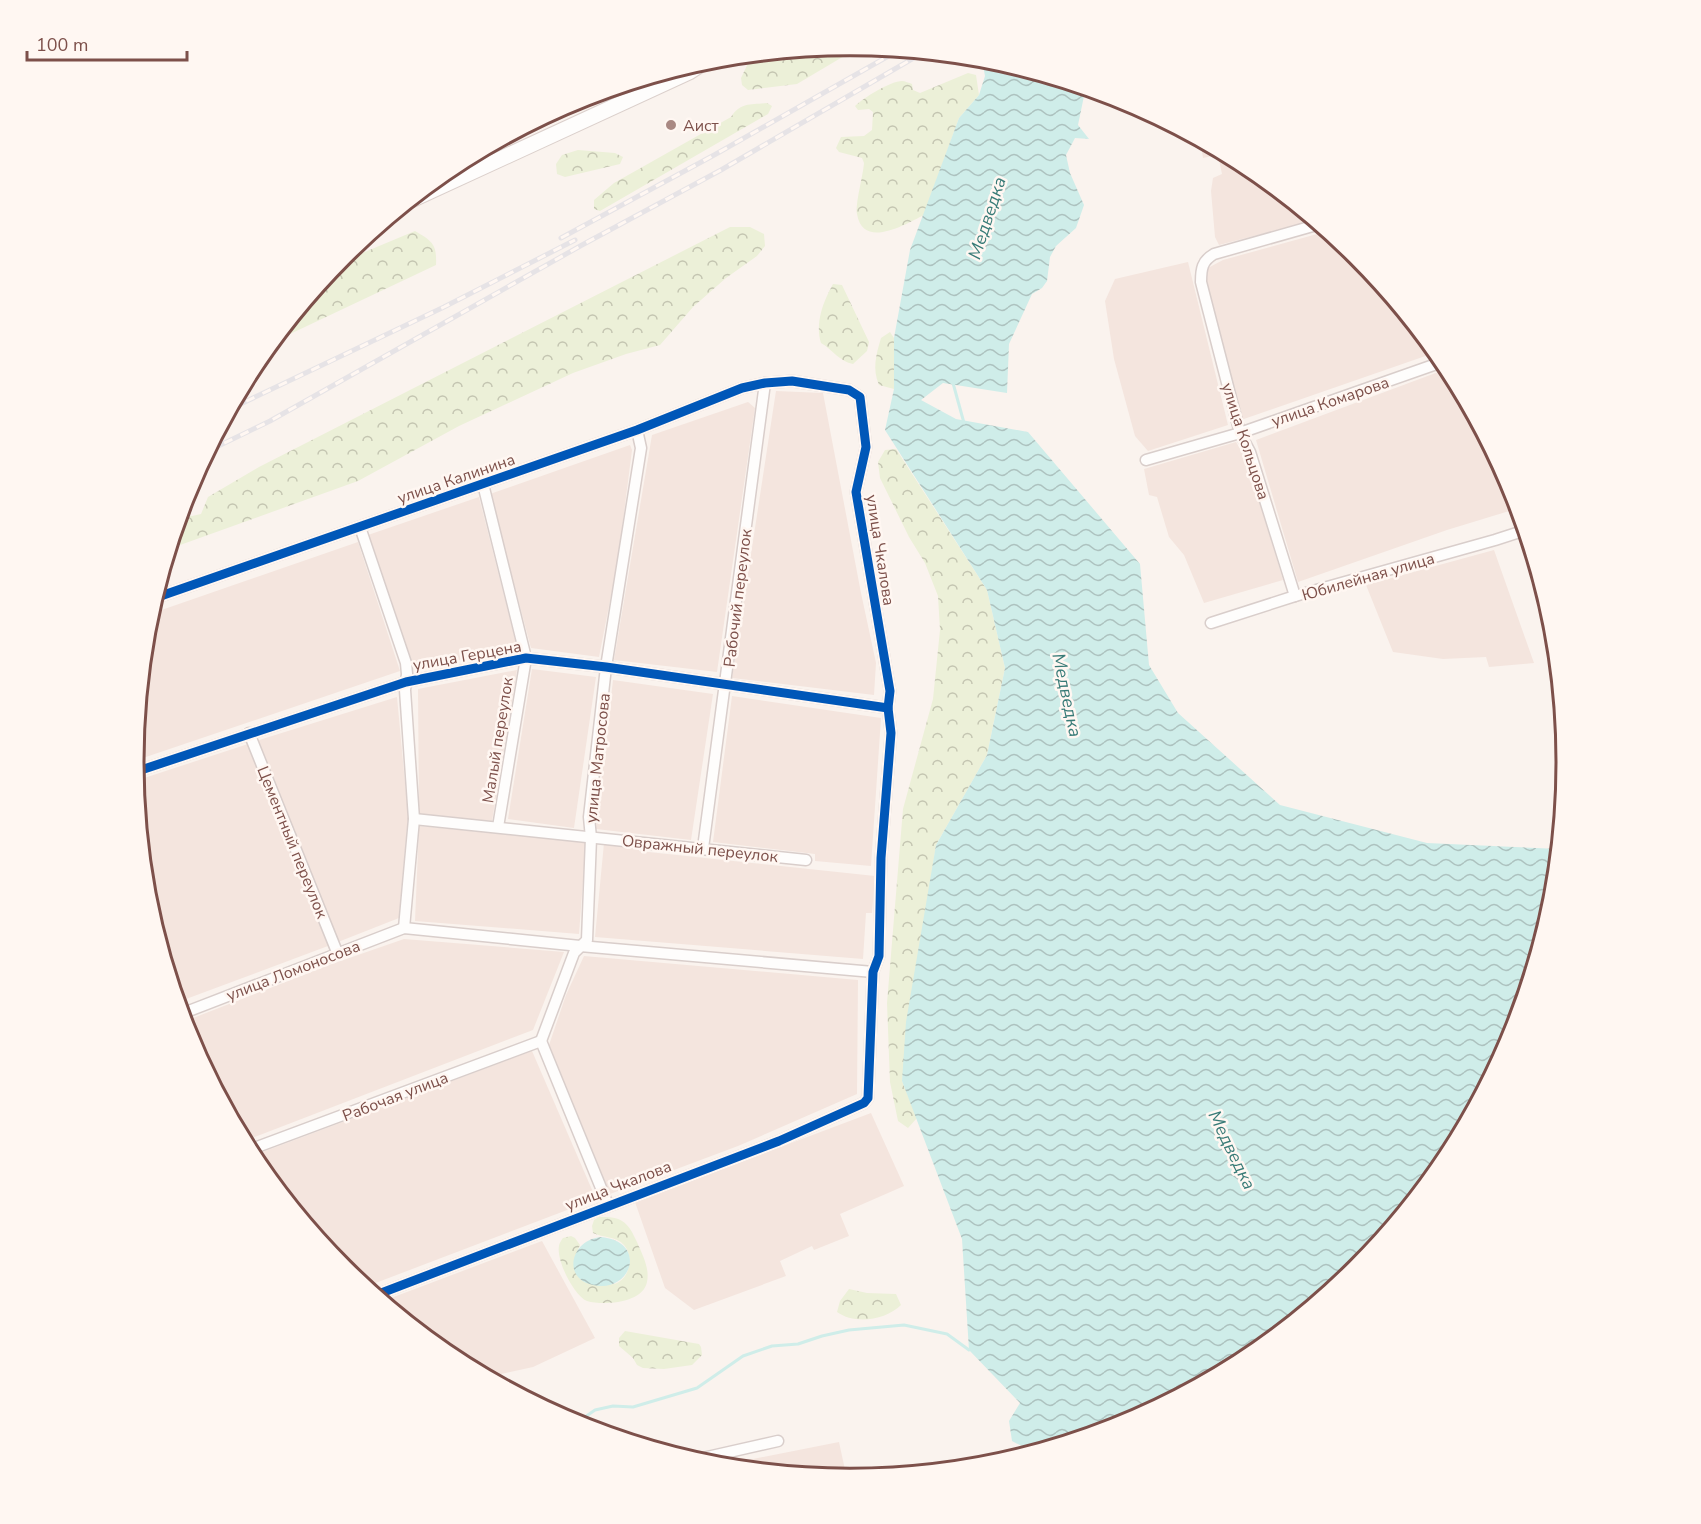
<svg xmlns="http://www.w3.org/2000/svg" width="1701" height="1524" font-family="'Nunito Sans',sans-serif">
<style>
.residential{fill:#f4e5de}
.forest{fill:url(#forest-crowns)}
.water{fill:url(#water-waves)}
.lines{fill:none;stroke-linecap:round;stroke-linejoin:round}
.stream{stroke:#cfede9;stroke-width:3}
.street-casing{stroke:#d9cecb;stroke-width:13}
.secondary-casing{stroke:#dbd0cc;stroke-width:17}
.street{stroke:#fefdfc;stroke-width:10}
.secondary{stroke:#fefdfc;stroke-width:15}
.rail-casing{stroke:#e6e3e6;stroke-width:5}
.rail{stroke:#fff7f2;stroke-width:3;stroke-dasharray:9;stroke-linecap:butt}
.cycleway-casing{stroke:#fff7f2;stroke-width:13}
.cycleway{stroke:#0057b8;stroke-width:9}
.poi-dot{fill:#a98983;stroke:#fff7f2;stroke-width:2}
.labels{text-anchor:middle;stroke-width:5;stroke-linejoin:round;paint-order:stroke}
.poi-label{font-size:16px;fill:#7d504a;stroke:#fff7f2;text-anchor:start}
.street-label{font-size:16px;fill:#7d504a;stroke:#fff7f2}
.water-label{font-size:18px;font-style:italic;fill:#387b77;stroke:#fff7f2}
.rim{fill:none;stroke:#7d504a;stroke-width:3}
</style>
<defs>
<pattern id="forest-crowns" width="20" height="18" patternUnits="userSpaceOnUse" patternTransform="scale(1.5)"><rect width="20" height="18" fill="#ecf0d8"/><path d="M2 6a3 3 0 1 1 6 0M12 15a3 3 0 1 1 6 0" fill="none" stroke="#c4c5b1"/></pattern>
<pattern id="water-waves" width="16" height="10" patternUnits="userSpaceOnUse" patternTransform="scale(1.5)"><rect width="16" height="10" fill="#cfede9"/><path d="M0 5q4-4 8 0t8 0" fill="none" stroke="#adc2bf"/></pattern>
</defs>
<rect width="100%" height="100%" fill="#faf3ee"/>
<!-- residential -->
<g class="residential">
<polygon points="1200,140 1249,166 1315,220 1219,245 1215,237 1211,191 1213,178 1222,174 1218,155 1203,158"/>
<polygon points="1328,231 1358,255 1437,352 1241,420 1204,270 1223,260"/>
<polygon points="1188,262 1228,425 1148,451 1135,436 1114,359 1105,301 1115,279"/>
<polygon points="1449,368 1513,488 1519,508 1447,530 1298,582 1256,440"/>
<polygon points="776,391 823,393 861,593 876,663 874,695 732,678"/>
<polygon points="748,402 755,408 717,672 614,660 652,435"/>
<polygon points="1236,442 1248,462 1283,580 1204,603 1184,555 1169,537 1157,497 1149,495 1144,469"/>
<polygon points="630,445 632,450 618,560 599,657 531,648 490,494"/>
<polygon points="479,497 517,647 414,670 368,535"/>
<polygon points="358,542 400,671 134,761 150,614"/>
<polygon points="1494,550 1534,663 1489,667 1486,657 1443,659 1393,652 1366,585"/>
<polygon points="532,669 596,677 574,828 508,819"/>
<polygon points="517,670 492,821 419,815 418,689"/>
<polygon points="613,680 713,694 691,840 596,829"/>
<polygon points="732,696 881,718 871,866 815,861 815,854 713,842"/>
<polygon points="397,697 408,815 399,918 338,942 256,741"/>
<polygon points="248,744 328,946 178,1002 147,902 135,781"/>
<polygon points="419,826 586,842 579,934 415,921"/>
<polygon points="604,843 639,846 639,851 875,876 872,913 866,913 863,959 595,937"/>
<polygon points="404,939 564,952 533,1030 244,1141 211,1079 188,1020 332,964"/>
<polygon points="584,956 858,980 857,1094 738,1146 610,1194 549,1045 566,995"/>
<polygon points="532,1051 596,1199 365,1287 343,1269 252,1156"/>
<polygon points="871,1113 904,1186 840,1214 849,1236 814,1250 812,1246 780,1261 786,1276 694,1310 665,1288 635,1202"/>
<polygon points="542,1241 595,1338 533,1367 488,1377 452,1358 383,1301"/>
<polygon points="839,1442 847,1479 718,1466 743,1461"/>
</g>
<!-- forest -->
<g class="forest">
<polygon points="851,45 861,46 797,84 748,90 742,85 741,78 752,55"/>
<path d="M968,73L976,75L979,95L959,118L924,215C906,224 863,250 857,214C855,204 863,176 864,163L862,158L839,152L836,148L841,137L864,136L872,130L873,112L869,109L858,110L855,106C863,98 891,81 902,81C905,81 909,83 912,84L913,90L920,93Z"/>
<path d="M767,103L772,106L768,114L600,211L594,209V200L614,183L731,117C741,102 751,105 767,103Z"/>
<polygon points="578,150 615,153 623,157 620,164 565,177 557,174 556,164 562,155"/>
<polygon points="730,227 750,227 764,234 765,246 757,256 726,278 693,307 660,345 626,354 573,373 459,426 358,481 169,549 180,513 192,516 201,514 208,497 259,467"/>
<path d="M415,231C432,241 437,244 436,265L271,343L336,264Z"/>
<path d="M833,284L842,285L869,342L867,351L853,364C840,362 833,350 821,343C815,323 823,302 833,284Z"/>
<path d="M890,332L894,338V389L879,385C872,369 876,355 881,338Z"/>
<polygon points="896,449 987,590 1005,668 987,755 936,845 902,1081 917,1118 908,1128 898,1121 890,1082 887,1003 903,809 933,699 940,630 938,596 925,563 909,537 880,478 878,462 885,450"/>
<path d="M599,1217C622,1216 628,1222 637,1242C642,1254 650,1268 647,1282C643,1303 604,1306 587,1301C574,1296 556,1260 559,1246C559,1244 562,1239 563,1238L571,1236L575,1238L580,1245C573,1260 571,1267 581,1280C589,1281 607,1285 614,1284C630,1280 634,1256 624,1245C616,1236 603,1238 593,1233L592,1226L594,1220Z"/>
<path d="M849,1289L867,1293L896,1294L901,1305C886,1320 855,1325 837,1312L840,1301Z"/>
<polygon points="625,1331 699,1344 701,1347 702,1355 692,1365 664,1369 643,1368 637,1365 633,1358 619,1346 619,1338"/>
</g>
<!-- water -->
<g class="water">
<polygon points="985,58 1091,89 1084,96 1078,125 1089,139 1075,138 1066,155 1070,173 1084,205 1076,228 1056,246 1050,257 1047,281 1042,288 1032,294 1009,344 1007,393 943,383 921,400 956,419 1028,432 1140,564 1149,665 1178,713 1280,805 1427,843 1559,849 1554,902 1513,1037 1446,1161 1357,1269 1249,1358 1125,1425 1033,1452 1012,1441 1009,1421 1020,1403 969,1350 962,1239 902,1081 906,1022 936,845 987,755 1005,668 987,590 885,430 894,389 894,338 910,250 959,118 979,95 985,76 982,60"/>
<path d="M601,1237C649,1242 631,1294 593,1285C562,1279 570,1240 601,1237Z"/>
</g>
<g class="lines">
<!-- stream -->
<g class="stream">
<polyline points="953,383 964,423"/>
<polyline points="575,1424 595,1410 613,1406 633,1407 697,1388 743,1356 772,1346 798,1344 822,1336 849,1330 904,1325 947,1334 969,1350 971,1349"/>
</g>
<defs>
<g id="street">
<polyline points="1146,460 1240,433 1445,361"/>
<polyline points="483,484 526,658 498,827"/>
<polyline points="360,527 406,663 407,674 405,690 414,819 404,928"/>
<path d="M1295,596L1250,452L1240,433L1201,282C1201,269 1202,261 1214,254L1320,224"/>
<polyline points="155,598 637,430 742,388 765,383 792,381 849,390 860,397 866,447 856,492 890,691 888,708 891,733 881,858 879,956 873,972 868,1098 864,1103 779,1141 376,1295"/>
<polyline points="1211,623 1295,596 1495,540 1526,530"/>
<polyline points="249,733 337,952"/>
<polyline points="135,772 406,682 526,658 606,667 888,708"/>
<polyline points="414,819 806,860"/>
<polyline points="703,848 765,383"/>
<polyline points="181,1014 404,928 580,946 873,972"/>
<polyline points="541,1041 574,953 587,940 591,838 589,817 606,667 641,448 637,430"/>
<polyline points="541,1041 608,1205"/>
<polyline points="249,1150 541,1041"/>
<polyline points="694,1460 778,1441"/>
</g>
<polyline id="secondary" points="409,201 689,72 709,59"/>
</defs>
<!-- street casing -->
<use href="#street" class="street-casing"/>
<!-- secondary casing -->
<use href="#secondary" class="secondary-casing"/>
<!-- street -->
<use href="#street" class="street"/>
<!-- secondary -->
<use href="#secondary" class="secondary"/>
<defs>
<g id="rail">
<polyline points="561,238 716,154 899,50"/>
<polyline points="230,409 444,307 575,240"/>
<polyline points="208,451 270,421 582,245 721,170 924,52"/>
</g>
</defs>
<!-- rail casing -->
<use href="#rail" class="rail-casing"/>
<!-- rail -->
<use href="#rail" class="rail"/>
<defs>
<g id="cycleway">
<polyline points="155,598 637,430 742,388 765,383 792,381 849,390 860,397 866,447 856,492 890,691 888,708 891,733 881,858 879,956 873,972 868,1098 864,1103 779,1141 376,1295"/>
<polyline points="135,772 406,682 526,658 606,667 888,708"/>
</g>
</defs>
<!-- cycleway casing -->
<use href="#cycleway" class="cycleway-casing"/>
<!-- cycleway -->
<use href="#cycleway" class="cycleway"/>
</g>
<!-- markers -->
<circle class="poi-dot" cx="671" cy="125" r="6"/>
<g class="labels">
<!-- poi labels -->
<g class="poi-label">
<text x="683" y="131">Аист</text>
</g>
<!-- street labels -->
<g class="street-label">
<text transform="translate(1330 401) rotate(-19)" y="6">улица Комарова</text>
<text transform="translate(1246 441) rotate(72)" y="6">улица Кольцова</text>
<text transform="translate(456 478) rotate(-19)" y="6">улица Калинина</text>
<text transform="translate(881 550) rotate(81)" y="6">улица Чкалова</text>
<text transform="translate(1368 576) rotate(-16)" y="6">Юбилейная улица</text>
<text transform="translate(737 598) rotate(-83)" y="6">Рабочий переулок</text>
<text transform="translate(467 655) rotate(-10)" y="6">улица Герцена</text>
<text transform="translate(497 740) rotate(-81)" y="6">Малый переулок</text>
<text transform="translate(597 758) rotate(-84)" y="6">улица Матросова</text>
<text transform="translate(293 842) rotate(68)" y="6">Цементный переулок</text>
<text transform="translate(700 848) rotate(6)" y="6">Овражный переулок</text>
<text transform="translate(293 970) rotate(-21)" y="6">улица Ломоносова</text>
<text transform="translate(395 1096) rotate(-21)" y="6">Рабочая улица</text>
<text transform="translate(618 1185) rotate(-21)" y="6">улица Чкалова</text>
</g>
<!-- water labels -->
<g class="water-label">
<text transform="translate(987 218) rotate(-72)" y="6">Медведка</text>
<text transform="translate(1067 695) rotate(78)" y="6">Медведка</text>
<text transform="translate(1232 1150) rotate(64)" y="6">Медведка</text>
</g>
</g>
<!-- crop -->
<path d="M0 0H1701V1524H0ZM144 762a706 706 0 1 1 1412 0a706 706 0 1 1-1412 0Z" fill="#fff7f2" fill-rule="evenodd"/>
<path class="rim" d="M144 762a706 706 0 1 1 1412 0a706 706 0 1 1-1412 0Z"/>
<!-- scale -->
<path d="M27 51v9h160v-9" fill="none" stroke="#7d504a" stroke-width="3"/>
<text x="36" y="51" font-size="18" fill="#7d504a" stroke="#fff7f2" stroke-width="4.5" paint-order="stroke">100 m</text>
</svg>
